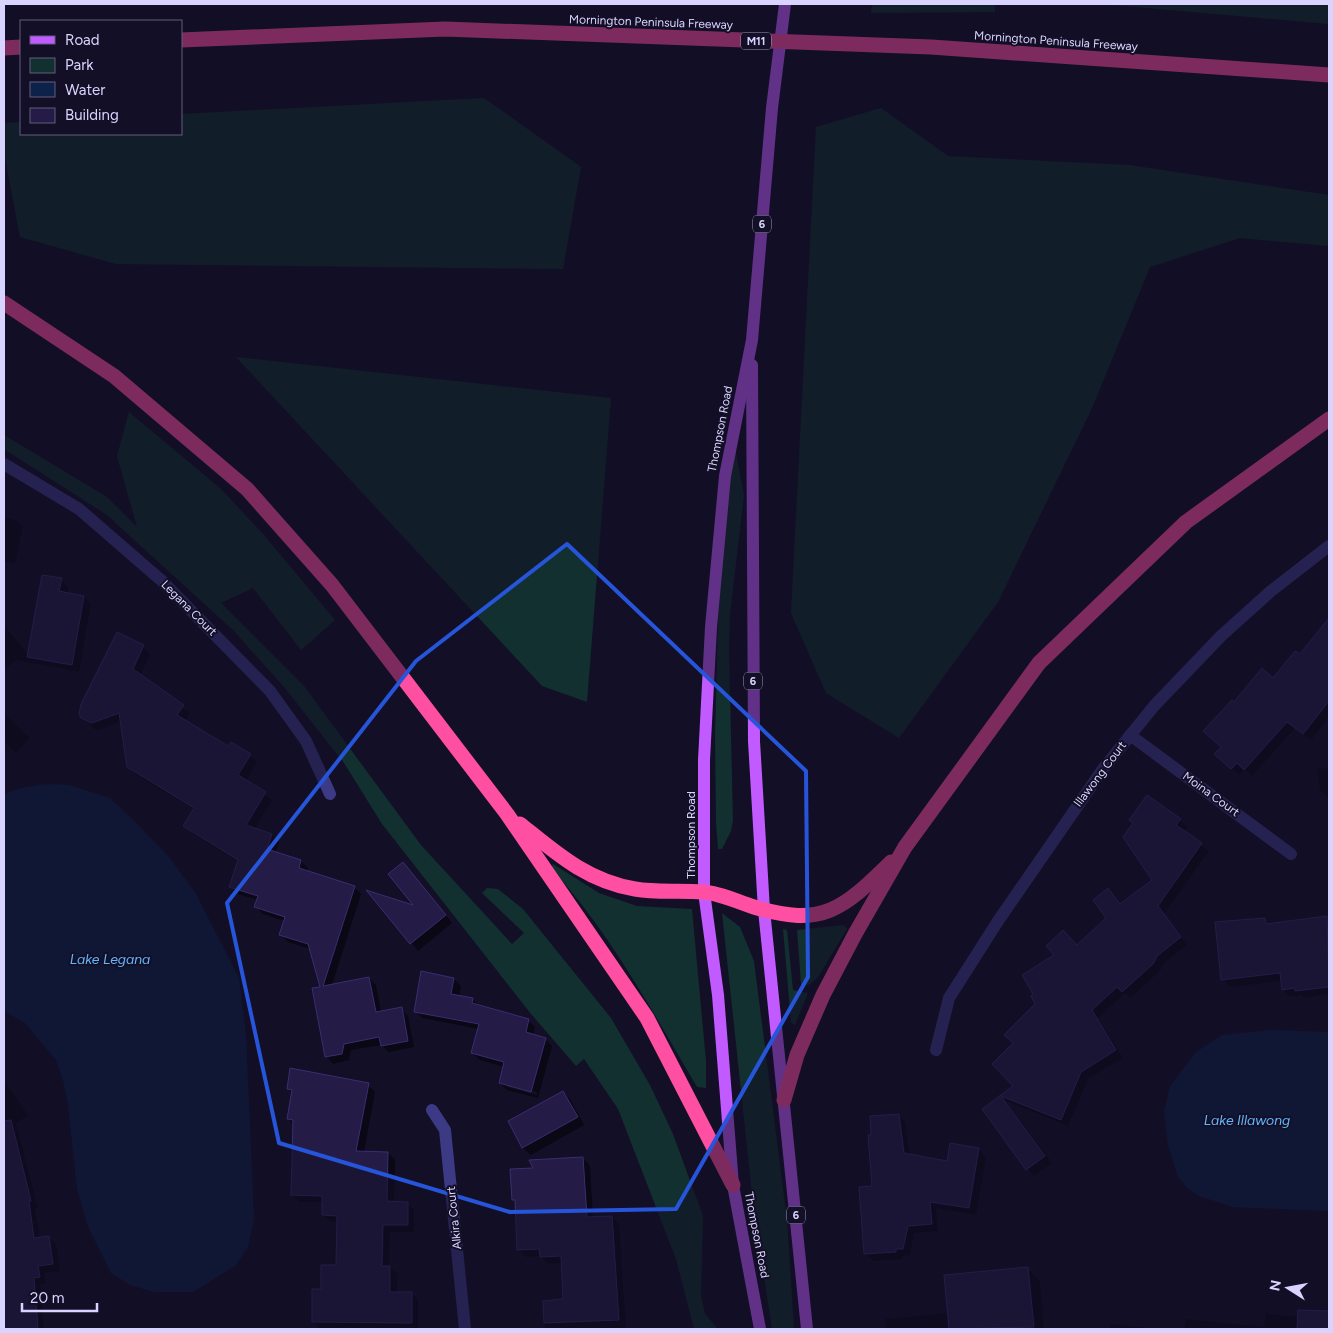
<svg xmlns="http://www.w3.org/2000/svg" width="1333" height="1333" font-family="Figtree,sans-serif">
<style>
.green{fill:#12302f}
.water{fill:#0c2248}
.shadow{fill:#0007;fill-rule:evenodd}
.building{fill:#241b47;stroke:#3b2d73}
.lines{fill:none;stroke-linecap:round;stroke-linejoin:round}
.minor{stroke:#3d3a85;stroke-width:12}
.major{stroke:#c25bff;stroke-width:12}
.highway{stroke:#ff4fa3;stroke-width:15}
.marked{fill:none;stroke:#2655da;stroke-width:4;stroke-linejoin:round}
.labels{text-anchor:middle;stroke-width:4;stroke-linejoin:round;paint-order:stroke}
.shield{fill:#130f26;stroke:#9e99be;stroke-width:1}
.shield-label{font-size:11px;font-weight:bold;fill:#d9d4ff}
.street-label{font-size:12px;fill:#d9d4ff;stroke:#130f26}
.water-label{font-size:14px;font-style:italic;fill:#62b6ff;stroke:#130f26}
</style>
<rect width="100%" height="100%" fill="#130f26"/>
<!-- green -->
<g class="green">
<polygon points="872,4 995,4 995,12 871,13"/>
<polygon points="1101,4 1329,4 1329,24"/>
<polygon points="484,98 581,167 563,269 116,264 20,237 4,153 4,123 21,122 21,134 181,134 181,114"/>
<polygon points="881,108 948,156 1129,165 1329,195 1329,246 1240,238 1150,267 1092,408 998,602 899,738 826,693 791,613 816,127"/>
<polygon points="236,357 611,398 587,702 542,686"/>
<polygon points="129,412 221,489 263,534 335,620 301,650 253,588 221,603 304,686 421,845 512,944 524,933 482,893 487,888 498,889 523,909 611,1018 650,1085 673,1134 703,1216 701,1296 705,1314 718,1329 694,1329 676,1259 618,1109 584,1059 576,1066 531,1014 382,824 344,763 284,687 234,631 107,515 4,449 4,435 107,497 137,527 117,456"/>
<polygon points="733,452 736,453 744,495 730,614 729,648 733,821 731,831 722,849 718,849 716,823 715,735 719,583"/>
<path d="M553,864L599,893L637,906L692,909L706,1061V1088L697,1087C652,1011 611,934 551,868Z"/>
<polygon points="722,913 740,927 754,961 787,1220 794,1329 772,1329 753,1203"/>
<polygon points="844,925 847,929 818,977 809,985 801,984 797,930"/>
<polygon points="783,929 787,930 793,990 808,993 795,1025 791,1022"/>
</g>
<!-- water -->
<g class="water">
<polygon points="45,784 69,785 110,798 135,822 169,857 196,894 239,978 246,1035 254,1218 248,1247 235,1266 193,1292 154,1292 130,1285 111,1273 88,1227 77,1189 68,1105 63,1080 56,1060 25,1023 4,1011 4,794 21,788"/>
<polygon points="1272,1030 1329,1032 1329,1211 1233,1207 1199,1196 1187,1188 1178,1177 1168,1145 1164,1112 1170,1086 1196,1052 1222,1035"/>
</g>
<!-- shadow -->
<g class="shadow">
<polygon points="4,517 16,520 23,527 15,564 4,561"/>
<polygon points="61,579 68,587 67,594 84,597 91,604 79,672 16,660 4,670 4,625 29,656"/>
<polygon points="1329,620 1329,717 1311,740 1295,728 1252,776 1245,769 1239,775 1223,761 1222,747 1234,704 1274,680 1300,656"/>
<polygon points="143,647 150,654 140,676 190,713 185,721 229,748 250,755 257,762 246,781 272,800 255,829 272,835 279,842 275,853 301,861 308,868 307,872 354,887 361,894 332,985 369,978 376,985 381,1012 401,1009 408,1016 414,1047 389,1052 381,1045 351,1050 349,1060 333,1064 326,1056 321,988 311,949 288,942 281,935 285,921 263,914 256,907 258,900 238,894 230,887 238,862 192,833 185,826 195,810 135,774 128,767 121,721 99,730 94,729 81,713"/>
<polygon points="4,713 30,738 16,753 4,742"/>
<polygon points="1329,768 1329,797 1327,797 1320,790 1317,769"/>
<polygon points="1180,820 1187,827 1183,831 1209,851 1164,914 1187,945 1164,963 1160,971 1130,998 1125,993 1098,1018 1123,1058 1088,1079 1068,1126 1006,1101 1052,1163 1034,1176 984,1109 1015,1086 1014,1043 1036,1004 1077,946 1108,918 1108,890 1121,905 1154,880 1124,837"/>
<polygon points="410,871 452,923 418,951 370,892 416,907"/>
<polygon points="1329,917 1329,994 1304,998 1301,995 1290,997 1283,990 1282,981 1230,987 1223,979 1264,920 1270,925"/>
<path d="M454,979L461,986L459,997L472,999L479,1006L528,1020L535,1027L533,1036L545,1039L552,1046L538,1098L507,1090L500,1083L504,1067L480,1060L472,1053L479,1029L422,1018L415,1011ZM507,1084L537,1092V1095L507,1087Z"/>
<polygon points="4,1080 28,1115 16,1124 38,1208 35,1208 40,1238 48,1237 56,1244 60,1271 44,1273 46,1284 40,1284 44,1329 4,1329"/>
<polygon points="368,1085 375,1092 364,1152 388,1153 395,1160 394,1202 407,1203 414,1210 414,1232 390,1232 389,1266 397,1274 397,1293 411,1293 418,1300 418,1329 320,1329 313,1322 337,1267 338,1222 331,1222 323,1215 324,1202 299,1202 292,1195 294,1125 288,1119 293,1094 288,1089"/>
<polygon points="563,1092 570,1099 584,1125 531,1155 523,1148 509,1122"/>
<polygon points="898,1115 905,1122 910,1156 948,1162 978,1149 986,1157 976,1215 936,1208 938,1231 914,1233 910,1255 902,1256 903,1259 873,1261 865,1254 874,1187"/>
<polygon points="583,1158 590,1166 593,1218 612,1217 619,1224 626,1329 636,1329 545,1329 544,1302 564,1301 562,1263 548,1264 540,1256 526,1257 519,1250 516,1202 513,1199 535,1169"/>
<polygon points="1028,1269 1040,1281 1044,1329 886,1329 885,1319 949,1313"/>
<polygon points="1299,1311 1329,1312 1329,1329 1184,1329 1186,1319 1264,1327 1266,1314 1299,1317"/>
<polygon points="1110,1324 1158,1329 1109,1329"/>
</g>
<!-- building -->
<g class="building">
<polygon points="42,575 62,578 59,591 84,596 72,665 27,657"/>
<polygon points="1329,618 1329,701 1303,734 1287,722 1244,770 1237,763 1231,769 1214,754 1221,747 1203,731 1232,700 1234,702 1262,668 1273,678 1295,651 1300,654"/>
<polygon points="117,632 144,645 133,669 184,705 177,715 228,746 231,742 251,754 238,775 266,792 246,825 272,834 267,849 301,860 299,868 355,886 323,986 369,977 376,1012 402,1007 408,1041 381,1046 379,1037 344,1044 342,1054 325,1057 312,988 320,987 308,944 279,935 285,917 254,907 258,896 229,887 238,860 183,826 194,808 127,767 119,713 92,723 81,718 79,714 81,704"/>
<polygon points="1147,795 1181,819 1176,825 1202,843 1158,906 1181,937 1157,956 1153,964 1122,992 1117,987 1092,1010 1116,1050 1081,1072 1061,1120 1001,1096 1045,1156 1026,1170 982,1109 1013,1086 992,1064 1013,1043 1004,1035 1035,1004 1031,996 1033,994 1022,975 1054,955 1046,946 1063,930 1077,945 1106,918 1093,900 1108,888 1120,904 1152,880 1123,837 1133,823 1129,820"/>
<polygon points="403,862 446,915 410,944 366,890 413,905 388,874"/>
<polygon points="1327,916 1329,987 1295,991 1295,988 1282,990 1280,973 1221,980 1215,922 1265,918 1266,924"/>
<polygon points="421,971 454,978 451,994 473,998 472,1003 529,1019 526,1032 546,1038 531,1092 499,1083 504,1062 471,1053 479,1024 414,1012"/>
<polygon points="290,1068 369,1083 356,1151 388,1152 387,1201 408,1202 408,1225 383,1225 382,1266 390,1266 390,1292 412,1292 412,1323 312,1322 312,1289 321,1289 321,1265 336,1265 337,1216 322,1215 322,1196 291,1195 293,1120 287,1119 292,1090 287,1089"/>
<polygon points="563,1091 578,1117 522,1148 508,1121"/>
<polygon points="899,1114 904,1153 947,1161 950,1143 979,1148 969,1208 930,1202 932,1224 908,1226 903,1249 896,1249 896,1252 864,1254 859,1187 872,1186 868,1135 871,1135 870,1116"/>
<polygon points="11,1120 31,1201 29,1201 34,1238 49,1236 53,1264 38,1266 40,1277 34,1278 38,1328 4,1329 4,1121"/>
<polygon points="583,1157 587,1217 612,1216 619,1320 544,1323 543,1301 563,1299 561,1256 540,1257 539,1249 517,1250 515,1200 512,1200 510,1169 533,1168 529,1160"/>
<polygon points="1028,1267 1034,1327 949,1329 944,1275"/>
<polygon points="1298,1310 1329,1311 1329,1329 1297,1329"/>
</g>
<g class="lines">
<!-- minor -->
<g class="minor">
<polyline points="4,464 79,509 162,581 270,691 306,741 330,794"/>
<polyline points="1130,735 1291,854"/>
<polyline points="936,1050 949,998 998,921 1103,769 1154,706 1221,636 1271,591 1329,546"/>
<polyline points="432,1110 445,1130 465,1329"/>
</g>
<!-- major -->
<g class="major">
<polyline points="752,365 754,741 764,910 807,1329"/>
<polyline points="760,1329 733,1185 718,995 704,892 704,760 711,627 725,476 752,340 772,108 785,4"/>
</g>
<!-- highway -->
<g class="highway">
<polyline points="181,40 445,29 931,47 1329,75"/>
<polyline points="4,48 21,47"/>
<polyline points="4,303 114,376 247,489 332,585 507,814 647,1018 733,1185"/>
<path d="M520,824C556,853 587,881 635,889C657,893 680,890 703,892C720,893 738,902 754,907C823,928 843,909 891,862"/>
<polyline points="784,1100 797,1055 823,995 855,934 905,847 1039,663 1186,522 1329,419"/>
</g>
</g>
<!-- marked area -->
<path d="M0 0H1333V1333H0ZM567,544L806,771L808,977L676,1209L510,1212L279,1143L227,903L416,661Z" fill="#130f26" fill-opacity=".55" fill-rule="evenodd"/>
<path class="marked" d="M567,544L806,771L808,977L676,1209L510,1212L279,1143L227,903L416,661Z"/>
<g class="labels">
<!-- shield labels -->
<g class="shield">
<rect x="741" y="32.5" width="30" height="17" rx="4"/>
<rect x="753" y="215.5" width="18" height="17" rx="4"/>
<rect x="744" y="672.5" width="18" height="17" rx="4"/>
<rect x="787" y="1206.5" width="18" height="17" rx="4"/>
</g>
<g class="shield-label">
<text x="756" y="45">M11</text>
<text x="762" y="228">6</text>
<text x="753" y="685">6</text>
<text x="796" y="1219">6</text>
</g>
<!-- street labels -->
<g class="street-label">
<text transform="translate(651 22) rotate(2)" y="4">Mornington Peninsula Freeway</text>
<text transform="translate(1056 41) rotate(4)" y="4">Mornington Peninsula Freeway</text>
<text transform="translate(720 429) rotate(-79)" y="4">Thompson Road</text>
<text transform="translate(189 608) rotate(45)" y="4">Legana Court</text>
<text transform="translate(1100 774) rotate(-53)" y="4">Illawong Court</text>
<text transform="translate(1211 794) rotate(36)" y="4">Moina Court</text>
<text transform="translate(691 835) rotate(-90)" y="4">Thompson Road</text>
<text transform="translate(454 1218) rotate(-96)" y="4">Alkira Court</text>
<text transform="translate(757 1235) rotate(79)" y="4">Thompson Road</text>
</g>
<!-- water labels -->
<g class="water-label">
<text x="110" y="964">Lake Legana</text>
<text x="1247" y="1125">Lake Illawong</text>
</g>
</g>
<!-- border -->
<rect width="1333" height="1333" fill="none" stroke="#d9d4ff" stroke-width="10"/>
<!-- legend -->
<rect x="20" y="20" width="162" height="115" fill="#130f26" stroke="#625e7d"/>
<rect x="30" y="36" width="25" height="8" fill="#c25bff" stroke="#625e7d"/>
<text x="65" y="45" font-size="15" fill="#d9d4ff">Road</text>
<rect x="30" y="58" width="25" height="15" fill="#12302f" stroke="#625e7d"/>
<text x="65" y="70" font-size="15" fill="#d9d4ff">Park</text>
<rect x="30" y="82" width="25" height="15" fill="#0c2248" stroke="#625e7d"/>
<text x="65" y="95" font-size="15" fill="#d9d4ff">Water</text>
<rect x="30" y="108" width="25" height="15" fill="#241b47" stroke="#625e7d"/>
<text x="65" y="120" font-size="15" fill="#d9d4ff">Building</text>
<!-- north arrow -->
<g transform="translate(1288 1288) rotate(281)" stroke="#130f26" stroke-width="4" paint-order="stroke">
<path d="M0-4L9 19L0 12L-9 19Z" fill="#d9d4ff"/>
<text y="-8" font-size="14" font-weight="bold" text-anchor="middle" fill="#d9d4ff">N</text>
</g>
<!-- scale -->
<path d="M22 1303v8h75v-8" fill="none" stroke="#d9d4ff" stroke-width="2.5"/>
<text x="30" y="1303" font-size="15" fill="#d9d4ff" stroke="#130f26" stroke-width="4" paint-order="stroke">20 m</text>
</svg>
